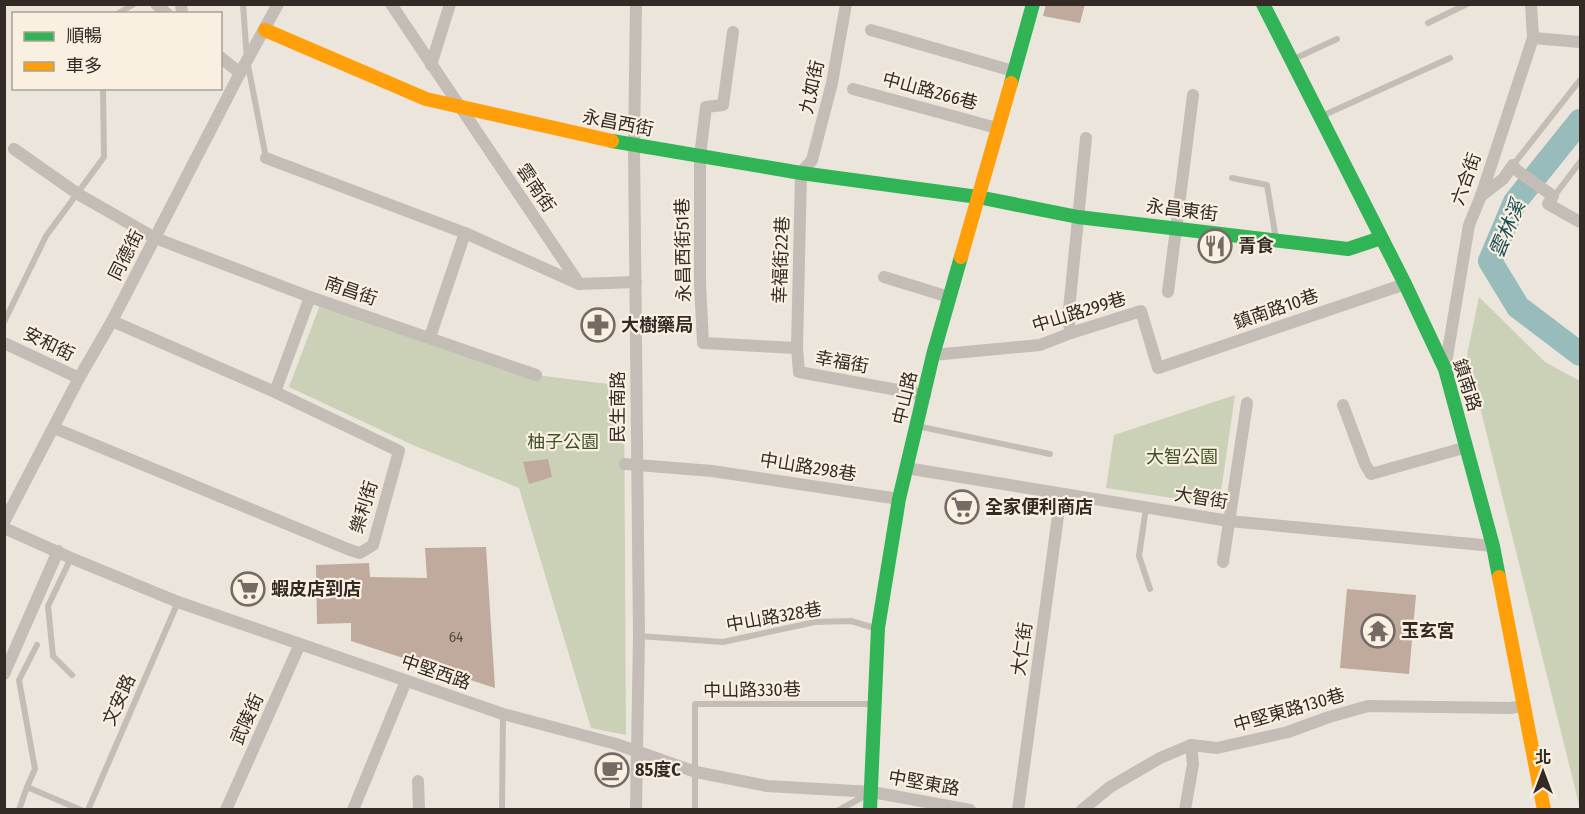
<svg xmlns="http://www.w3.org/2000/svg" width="1585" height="814" font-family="'Fira Sans Condensed','Noto Sans TC',sans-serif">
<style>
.green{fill:#cad1b6}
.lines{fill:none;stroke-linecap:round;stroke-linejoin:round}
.river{stroke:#98bbbc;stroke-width:24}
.building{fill:#c0aa9d}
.lane{stroke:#c4bdb6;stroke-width:6}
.street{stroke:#c4bdb6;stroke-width:12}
.fast{stroke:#30b455;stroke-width:14}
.slow{stroke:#ff9f0a;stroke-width:14}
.labels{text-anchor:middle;stroke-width:4.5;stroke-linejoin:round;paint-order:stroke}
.number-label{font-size:15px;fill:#574a43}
.street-label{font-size:18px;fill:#342a25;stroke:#f9f0e2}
.poi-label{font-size:18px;font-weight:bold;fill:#342a25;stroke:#f9f0e2;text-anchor:start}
.park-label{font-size:18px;fill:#405328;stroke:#f9f0e2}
.water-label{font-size:20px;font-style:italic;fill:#194e56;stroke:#f9f0e2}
</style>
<rect width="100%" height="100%" fill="#ece5dc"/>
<!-- green -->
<g class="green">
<polygon points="1479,297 1545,362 1580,381 1580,808 1467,355"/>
<polygon points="320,305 536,375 624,386 626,735 591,728 519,488 415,446 289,387"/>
<polygon points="1235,395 1219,505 1106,488 1114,435"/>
</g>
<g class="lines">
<!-- river -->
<polyline class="river" points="1580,121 1515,202 1490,261 1518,307 1580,354"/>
</g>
<!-- building -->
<g class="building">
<polygon points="1046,4 1085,4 1080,23 1043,16"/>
<polygon points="548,459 552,477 529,484 523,462"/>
<polygon points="486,547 495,688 351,641 351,623 317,624 316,565 369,563 370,577 427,578 425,548"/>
<polygon points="1347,589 1416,595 1409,674 1340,668"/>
</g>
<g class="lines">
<!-- lane -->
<g class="lane">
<polyline points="243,4 247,60 266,158"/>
<polyline points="117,14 134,4"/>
<polyline points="1428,23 1467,4"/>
<polyline points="1294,59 1337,39"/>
<polyline points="1322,116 1450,58"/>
<polyline points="1513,165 1580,80"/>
<polyline points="1232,178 1267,185 1276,239"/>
<polyline points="1552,199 1580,162"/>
<polyline points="4,322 46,236 104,157 103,88"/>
<polyline points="917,426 1050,454"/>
<polyline points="1146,508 1139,556 1150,589"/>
<polyline points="71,558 48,606 53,656 72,675"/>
<polyline points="639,636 723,642 815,622 851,621 875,628"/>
<polyline points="27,787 35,769 19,680 37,645"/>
<polyline points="19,810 27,787 81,810"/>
<polyline points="88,810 178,602"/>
<polyline points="502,810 503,714"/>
<polyline points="695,810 695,704 875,704"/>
<polyline points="839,810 868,794"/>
</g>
<!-- street -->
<g class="street">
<polyline points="156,4 167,14"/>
<polyline points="181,4 182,14"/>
<polyline points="391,4 578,282"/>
<polyline points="636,4 634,146 639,636 636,810"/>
<polyline points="871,30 1013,71"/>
<polyline points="733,32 723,105 706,107 700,156 700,283 703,343 797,348 799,372 925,395"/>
<polyline points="1533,38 1580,42"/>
<polyline points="220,57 240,73"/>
<polyline points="431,65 450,4"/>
<polyline points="853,89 997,128"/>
<polyline points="14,149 78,194 155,238 310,297 536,375"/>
<polyline points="266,158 465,233 579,284 636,282"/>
<polyline points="1481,196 1503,179 1513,165 1515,169 1553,196 1548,204 1580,222"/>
<polyline points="884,277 949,297"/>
<polyline points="1168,292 1193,95"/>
<polyline points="1071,333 1068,320 1086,138"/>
<polyline points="430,337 465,233"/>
<polyline points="4,343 79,378"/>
<polyline points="797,348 801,173 812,160 832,83 846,4"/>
<polyline points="933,355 1040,345 1071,333 1141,311 1158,368 1405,284"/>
<polyline points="1445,369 1469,225 1481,196 1533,38 1531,4"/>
<polyline points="275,392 310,297"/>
<polyline points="1343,405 1365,464 1371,474 1467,447"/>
<polyline points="54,428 350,550 360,553 373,545 399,451 275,392 112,321"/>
<polyline points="625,464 712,471 899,499"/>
<polyline points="906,468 1229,521 1493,546"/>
<polyline points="4,522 79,378 112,321 240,73 278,4"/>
<polyline points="4,528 71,558 178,602 503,714 616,744 696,772 767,786 872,792 970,810"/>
<polyline points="1223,562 1247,403"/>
<polyline points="4,674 58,551"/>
<polyline points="418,781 419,810"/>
<polyline points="226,810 300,644"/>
<polyline points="353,810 406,681"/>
<polyline points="1018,810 1061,494"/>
<polyline points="1082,810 1110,787 1160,758 1191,745 1217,748 1288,732 1329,717 1368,706 1510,708 1524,706"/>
<polyline points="1185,810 1193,764 1191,745"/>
</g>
<!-- fast -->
<g class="fast">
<polyline points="1263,4 1405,284 1445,369 1493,546 1499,577"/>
<polyline points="1011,83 1033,4"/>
<polyline points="612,141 801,173 978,197 1078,217 1348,249 1381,238"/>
<polyline points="870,810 878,628 899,499 933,355 961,257"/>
</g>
<!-- slow -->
<g class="slow">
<polyline points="265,30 426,99 612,141"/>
<polyline points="961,257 1011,83"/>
<polyline points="1499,577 1544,810"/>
</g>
</g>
<!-- icons -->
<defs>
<symbol id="restaurant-ring" viewBox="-11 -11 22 22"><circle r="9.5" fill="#f9f0e2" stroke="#746b65" stroke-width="1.5"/><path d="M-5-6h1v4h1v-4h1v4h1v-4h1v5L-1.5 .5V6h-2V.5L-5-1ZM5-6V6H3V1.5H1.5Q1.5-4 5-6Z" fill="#746b65"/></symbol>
<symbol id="pharmacy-ring" viewBox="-11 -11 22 22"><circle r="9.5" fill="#f9f0e2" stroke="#746b65" stroke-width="1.5"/><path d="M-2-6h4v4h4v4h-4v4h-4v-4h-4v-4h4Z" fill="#746b65"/></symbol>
<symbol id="supermarket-ring" viewBox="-11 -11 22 22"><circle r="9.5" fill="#f9f0e2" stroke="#746b65" stroke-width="1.5"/><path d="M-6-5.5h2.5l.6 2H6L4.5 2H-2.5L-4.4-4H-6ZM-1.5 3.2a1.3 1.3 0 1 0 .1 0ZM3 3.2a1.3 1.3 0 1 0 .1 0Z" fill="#746b65"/></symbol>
<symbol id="temple-ring" viewBox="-11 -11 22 22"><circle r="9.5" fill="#f9f0e2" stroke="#746b65" stroke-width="1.5"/><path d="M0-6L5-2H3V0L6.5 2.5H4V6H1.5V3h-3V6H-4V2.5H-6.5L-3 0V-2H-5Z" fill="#746b65"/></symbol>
<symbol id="cafe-ring" viewBox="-11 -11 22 22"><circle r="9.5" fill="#f9f0e2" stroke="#746b65" stroke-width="1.5"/><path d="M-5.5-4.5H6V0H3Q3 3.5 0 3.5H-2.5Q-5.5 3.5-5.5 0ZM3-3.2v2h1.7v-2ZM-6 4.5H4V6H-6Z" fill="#746b65"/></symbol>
</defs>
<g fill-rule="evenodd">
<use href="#restaurant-ring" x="1196" y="227" width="38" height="38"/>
<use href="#pharmacy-ring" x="579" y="306" width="38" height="38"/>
<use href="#supermarket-ring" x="943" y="488" width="38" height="38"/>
<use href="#supermarket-ring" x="229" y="570" width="38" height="38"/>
<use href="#temple-ring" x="1359" y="612" width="38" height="38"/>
<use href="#cafe-ring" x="593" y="751" width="38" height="38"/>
</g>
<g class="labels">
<!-- number labels -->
<g class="number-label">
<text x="456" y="642">64</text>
</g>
<!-- street labels -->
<g class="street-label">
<text transform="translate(812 87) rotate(-77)" y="6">九如街</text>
<text transform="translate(930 91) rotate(15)" y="6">中山路266巷</text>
<text transform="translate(618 123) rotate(11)" y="6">永昌西街</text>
<text transform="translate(1466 179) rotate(-70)" y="6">六合街</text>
<text transform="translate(536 188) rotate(56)" y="6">雲南街</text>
<text transform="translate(1182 210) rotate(7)" y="6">永昌東街</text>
<text transform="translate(683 250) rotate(-91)" y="6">永昌西街51巷</text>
<text transform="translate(126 255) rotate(-63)" y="6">同德街</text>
<text transform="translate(781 260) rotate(-88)" y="6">幸福街22巷</text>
<text transform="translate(351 291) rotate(19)" y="6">南昌街</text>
<text transform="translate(1276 309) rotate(-19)" y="6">鎮南路10巷</text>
<text transform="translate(1079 312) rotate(-17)" y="6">中山路299巷</text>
<text transform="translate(49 344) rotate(26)" y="6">安和街</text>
<text transform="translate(842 362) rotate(10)" y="6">幸福街</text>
<text transform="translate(1467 385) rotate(72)" y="6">鎮南路</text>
<text transform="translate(905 398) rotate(-77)" y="6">中山路</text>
<text transform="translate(618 407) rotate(-90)" y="6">民生南路</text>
<text transform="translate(808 467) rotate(9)" y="6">中山路298巷</text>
<text transform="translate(1201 498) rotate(9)" y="6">大智街</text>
<text transform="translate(364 507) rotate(-73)" y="6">樂利街</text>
<text transform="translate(774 617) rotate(-10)" y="6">中山路328巷</text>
<text transform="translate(1022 649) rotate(-82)" y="6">大仁街</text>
<text transform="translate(436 672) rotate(19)" y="6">中堅西路</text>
<text transform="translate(752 690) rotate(-1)" y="6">中山路330巷</text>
<text transform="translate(119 700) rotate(-66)" y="6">文安路</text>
<text transform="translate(1289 710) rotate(-16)" y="6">中堅東路130巷</text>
<text transform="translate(247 719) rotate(-66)" y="6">武陵街</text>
<text transform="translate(924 783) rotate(10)" y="6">中堅東路</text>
</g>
<!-- poi labels -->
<g class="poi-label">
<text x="1238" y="252">青食</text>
<text x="621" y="331">大樹藥局</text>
<text x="985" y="513">全家便利商店</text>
<text x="271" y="595">蝦皮店到店</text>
<text x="1401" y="637">玉玄宮</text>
<text x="635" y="776">85度C</text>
</g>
<!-- park labels -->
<g class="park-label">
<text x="563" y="448">柚子公園</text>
<text x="1182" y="463">大智公園</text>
</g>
<!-- water labels -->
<g class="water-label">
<text transform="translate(1507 229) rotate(-67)" y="7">雲林溪</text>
</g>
</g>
<!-- border -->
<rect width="1585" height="814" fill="none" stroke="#342a25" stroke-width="12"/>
<!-- legend -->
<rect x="12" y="12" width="210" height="78" fill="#f9f0e2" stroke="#aaa196" stroke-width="1.5"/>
<rect x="24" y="32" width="30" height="9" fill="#30b455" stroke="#aaa196" stroke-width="1.5"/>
<text x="66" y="42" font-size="18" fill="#342a25">順暢</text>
<rect x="24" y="62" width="30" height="9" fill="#ff9f0a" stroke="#aaa196" stroke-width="1.5"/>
<text x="66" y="72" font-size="18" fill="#342a25">車多</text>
<!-- north arrow -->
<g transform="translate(1543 772)" stroke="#f9f0e2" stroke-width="4.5" paint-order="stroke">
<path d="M0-4.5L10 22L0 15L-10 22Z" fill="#342a25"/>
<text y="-9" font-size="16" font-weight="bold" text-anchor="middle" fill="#342a25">北</text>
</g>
</svg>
